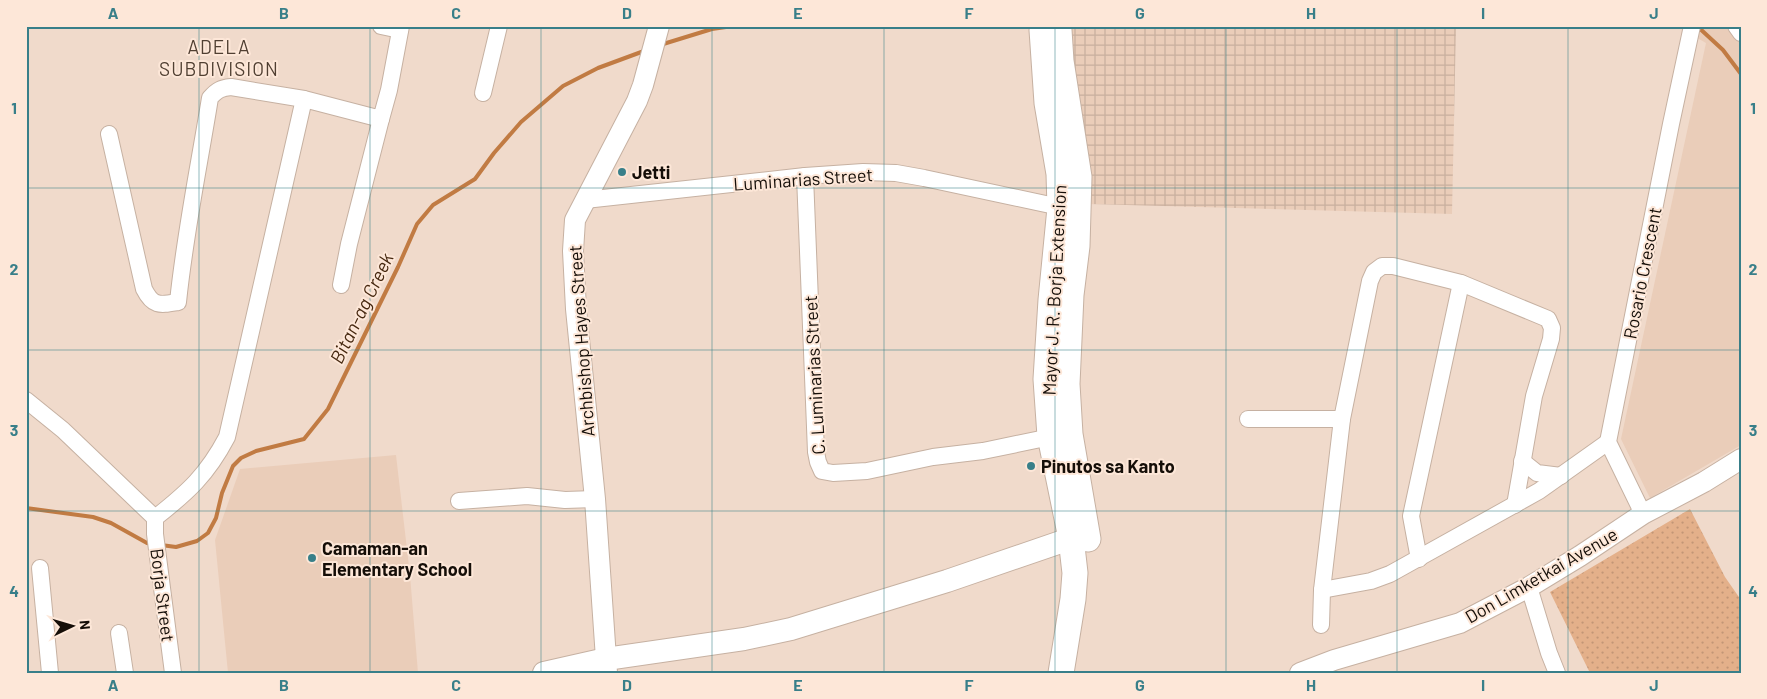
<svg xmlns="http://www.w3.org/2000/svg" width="1767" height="699" viewBox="0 0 1767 699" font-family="Barlow,sans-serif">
<defs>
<pattern id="industrial-grid" width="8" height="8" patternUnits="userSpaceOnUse" patternTransform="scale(1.25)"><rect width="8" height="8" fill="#eacdb9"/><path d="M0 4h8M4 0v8" fill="none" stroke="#c8af9e"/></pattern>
<pattern id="grass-dots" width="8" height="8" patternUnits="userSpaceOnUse" patternTransform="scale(1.25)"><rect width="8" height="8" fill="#e4b08a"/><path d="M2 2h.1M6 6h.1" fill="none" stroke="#c39676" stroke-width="1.8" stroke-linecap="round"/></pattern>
</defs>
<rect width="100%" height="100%" fill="#f0dacb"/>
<!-- built -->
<g fill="#eacdb9">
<polygon points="1676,26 1741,26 1741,445 1650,498 1621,439 1706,43"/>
<polygon points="396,455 410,575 418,673 228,673 215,540 240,469"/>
</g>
<!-- industrial -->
<polygon fill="url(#industrial-grid)" points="1066,26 1456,26 1452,214 1090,204"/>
<!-- grass -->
<polygon fill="url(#grass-dots)" points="1690,509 1725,577 1741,600 1741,673 1590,673 1550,592"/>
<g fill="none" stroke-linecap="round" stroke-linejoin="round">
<!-- stream -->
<g stroke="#c17b43" stroke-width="4">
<polyline points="1697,26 1723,50 1741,74"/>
<polyline points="660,45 712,29 733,26"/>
<polyline points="26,508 93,517 111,523 147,543 152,544"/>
<polyline points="161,545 176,547 197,541 208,533 216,518 222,493 233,466 241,458 256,451 304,439 328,409 398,267 417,224 433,205 475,179 494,153 521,122 563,86 598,68 644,51"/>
</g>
<defs>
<g id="minor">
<polyline points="381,26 400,30"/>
<polyline points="1736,26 1741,33"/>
<polyline points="483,93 499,26"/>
<path d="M109,134L144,289C153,307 160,305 178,302C185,233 199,166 210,98C217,90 221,88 231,87L304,99L381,119L389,90L401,26"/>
<polyline points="805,176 816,452 818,462 822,471 833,473 867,471 933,457 983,451 1060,435"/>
<polyline points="585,200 805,176 863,172 896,173 924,178 1069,209"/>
<polyline points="341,285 349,244 381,119"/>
<polyline points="26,400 63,430 155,518"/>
<polyline points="1248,419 1342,419"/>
<polyline points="1522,461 1537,473 1561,476"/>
<polyline points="459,501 527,496 565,500 595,499"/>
<polyline points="1643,514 1608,442 1671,124 1692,26"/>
<path d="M155,518C188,492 207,475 227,437L304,99"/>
<polyline points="155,518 155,534 173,673"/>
<polyline points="1419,559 1411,516 1461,283"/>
<polyline points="40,568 50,673"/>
<polyline points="1529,587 1549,653 1557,673"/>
<polyline points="1322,590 1371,581 1390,574 1539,491 1608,442"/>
<polyline points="1321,625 1322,590 1342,419 1370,281 1374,272 1382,266 1393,266 1461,283 1548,319 1552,328 1551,339 1534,396 1515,505"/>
<polyline points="119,633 125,673"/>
</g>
<g id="tertiary">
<polyline points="607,673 595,499 576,309 573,251 575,220 637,101 643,85 659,26"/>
<polyline points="1300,673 1334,660 1460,623 1529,587 1580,556 1643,514 1704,482 1741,459"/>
</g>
<polyline id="secondary" points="544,673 606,659 744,639 791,629 947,581 1087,533"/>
<g id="primary">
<polyline points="1045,26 1042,30 1047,103 1059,174 1060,208 1051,300 1046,379 1050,436 1071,538 1075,573 1073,599 1061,673"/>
<polyline points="1057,26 1059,30 1061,61 1079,177 1077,246 1071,295 1067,384 1070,434 1088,539"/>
</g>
</defs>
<!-- minor casing -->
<use href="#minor" stroke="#c6b1a2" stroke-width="18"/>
<!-- tertiary casing -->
<use href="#tertiary" stroke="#c6b1a2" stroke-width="22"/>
<!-- secondary casing -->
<use href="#secondary" stroke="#c6b1a2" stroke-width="24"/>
<!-- primary casing -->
<use href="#primary" stroke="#c6b1a2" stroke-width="27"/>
<!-- minor -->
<use href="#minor" stroke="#fff" stroke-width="16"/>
<!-- tertiary -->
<use href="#tertiary" stroke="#fff" stroke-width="20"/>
<!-- secondary -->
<use href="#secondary" stroke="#fff" stroke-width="22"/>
<!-- primary -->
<use href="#primary" stroke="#fff" stroke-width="25"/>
</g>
<!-- grid -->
<path fill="none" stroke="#387f89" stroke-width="1" stroke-opacity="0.55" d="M199,26V673M370,26V673M541,26V673M712,26V673M884,26V673M1055,26V673M1226,26V673M1397,26V673M1568,26V673M26,188H1741M26,350H1741M26,511H1741"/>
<!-- markers -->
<g fill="#387f89" stroke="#fde7d8" stroke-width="2">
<circle cx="622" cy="172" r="5"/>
<circle cx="1031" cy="466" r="5"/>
<circle cx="312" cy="558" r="5"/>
</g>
<g text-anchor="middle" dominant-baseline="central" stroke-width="4" stroke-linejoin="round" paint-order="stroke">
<!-- poi labels -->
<g font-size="18" font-weight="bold" fill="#150e08" stroke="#fde7d8" text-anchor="start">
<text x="632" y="172">Jetti</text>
<text x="1041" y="466">Pinutos sa Kanto</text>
<text x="322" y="548">Camaman-an<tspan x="322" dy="21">Elementary School</tspan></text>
</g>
<!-- street labels -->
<g font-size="18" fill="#150e08" stroke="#fde7d8">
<text transform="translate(803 179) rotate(-4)">Luminarias Street</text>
<text transform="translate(1642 273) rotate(-79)">Rosario Crescent</text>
<text transform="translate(1054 290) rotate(-87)">Mayor J. R. Borja Extension</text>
<text transform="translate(581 341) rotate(-94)">Archbishop Hayes Street</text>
<text transform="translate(814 375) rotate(-93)">C. Luminarias Street</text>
<text transform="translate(1541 575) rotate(-30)">Don Limketkai Avenue</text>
<text transform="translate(163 595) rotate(83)">Borja Street</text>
</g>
<!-- neighbourhood labels -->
<g font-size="19" letter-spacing="1" fill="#503f32" stroke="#fde7d8">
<text x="219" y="46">ADELA<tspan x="219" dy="22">SUBDIVISION</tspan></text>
</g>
<!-- water labels -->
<g font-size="19" font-style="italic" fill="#462810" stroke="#fde7d8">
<text transform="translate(361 308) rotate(-64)">Bitan-ag Creek</text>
</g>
</g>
<!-- border -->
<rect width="1767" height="699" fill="none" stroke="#fde7d8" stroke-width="55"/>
<!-- north arrow -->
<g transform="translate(72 626) rotate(85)" stroke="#fde7d8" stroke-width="4" paint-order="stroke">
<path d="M0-4L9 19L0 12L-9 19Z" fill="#150e08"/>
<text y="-8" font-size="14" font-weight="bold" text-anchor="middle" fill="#150e08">N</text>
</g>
<rect x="28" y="28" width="1712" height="644" fill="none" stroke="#387f89" stroke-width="2"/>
<g font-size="16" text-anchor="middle" font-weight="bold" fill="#387f89">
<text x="113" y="19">A</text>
<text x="284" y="19">B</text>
<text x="456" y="19">C</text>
<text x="627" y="19">D</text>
<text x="798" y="19">E</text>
<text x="969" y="19">F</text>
<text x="1140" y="19">G</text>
<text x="1311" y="19">H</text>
<text x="1483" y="19">I</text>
<text x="1654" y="19">J</text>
<text x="14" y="114">1</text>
<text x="1753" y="114">1</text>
<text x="14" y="275">2</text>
<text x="1753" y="275">2</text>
<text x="14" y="436">3</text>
<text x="1753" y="436">3</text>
<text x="14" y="597">4</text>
<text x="1753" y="597">4</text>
<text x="113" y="691">A</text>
<text x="284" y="691">B</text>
<text x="456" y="691">C</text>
<text x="627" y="691">D</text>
<text x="798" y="691">E</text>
<text x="969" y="691">F</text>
<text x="1140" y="691">G</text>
<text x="1311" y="691">H</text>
<text x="1483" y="691">I</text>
<text x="1654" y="691">J</text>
</g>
</svg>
